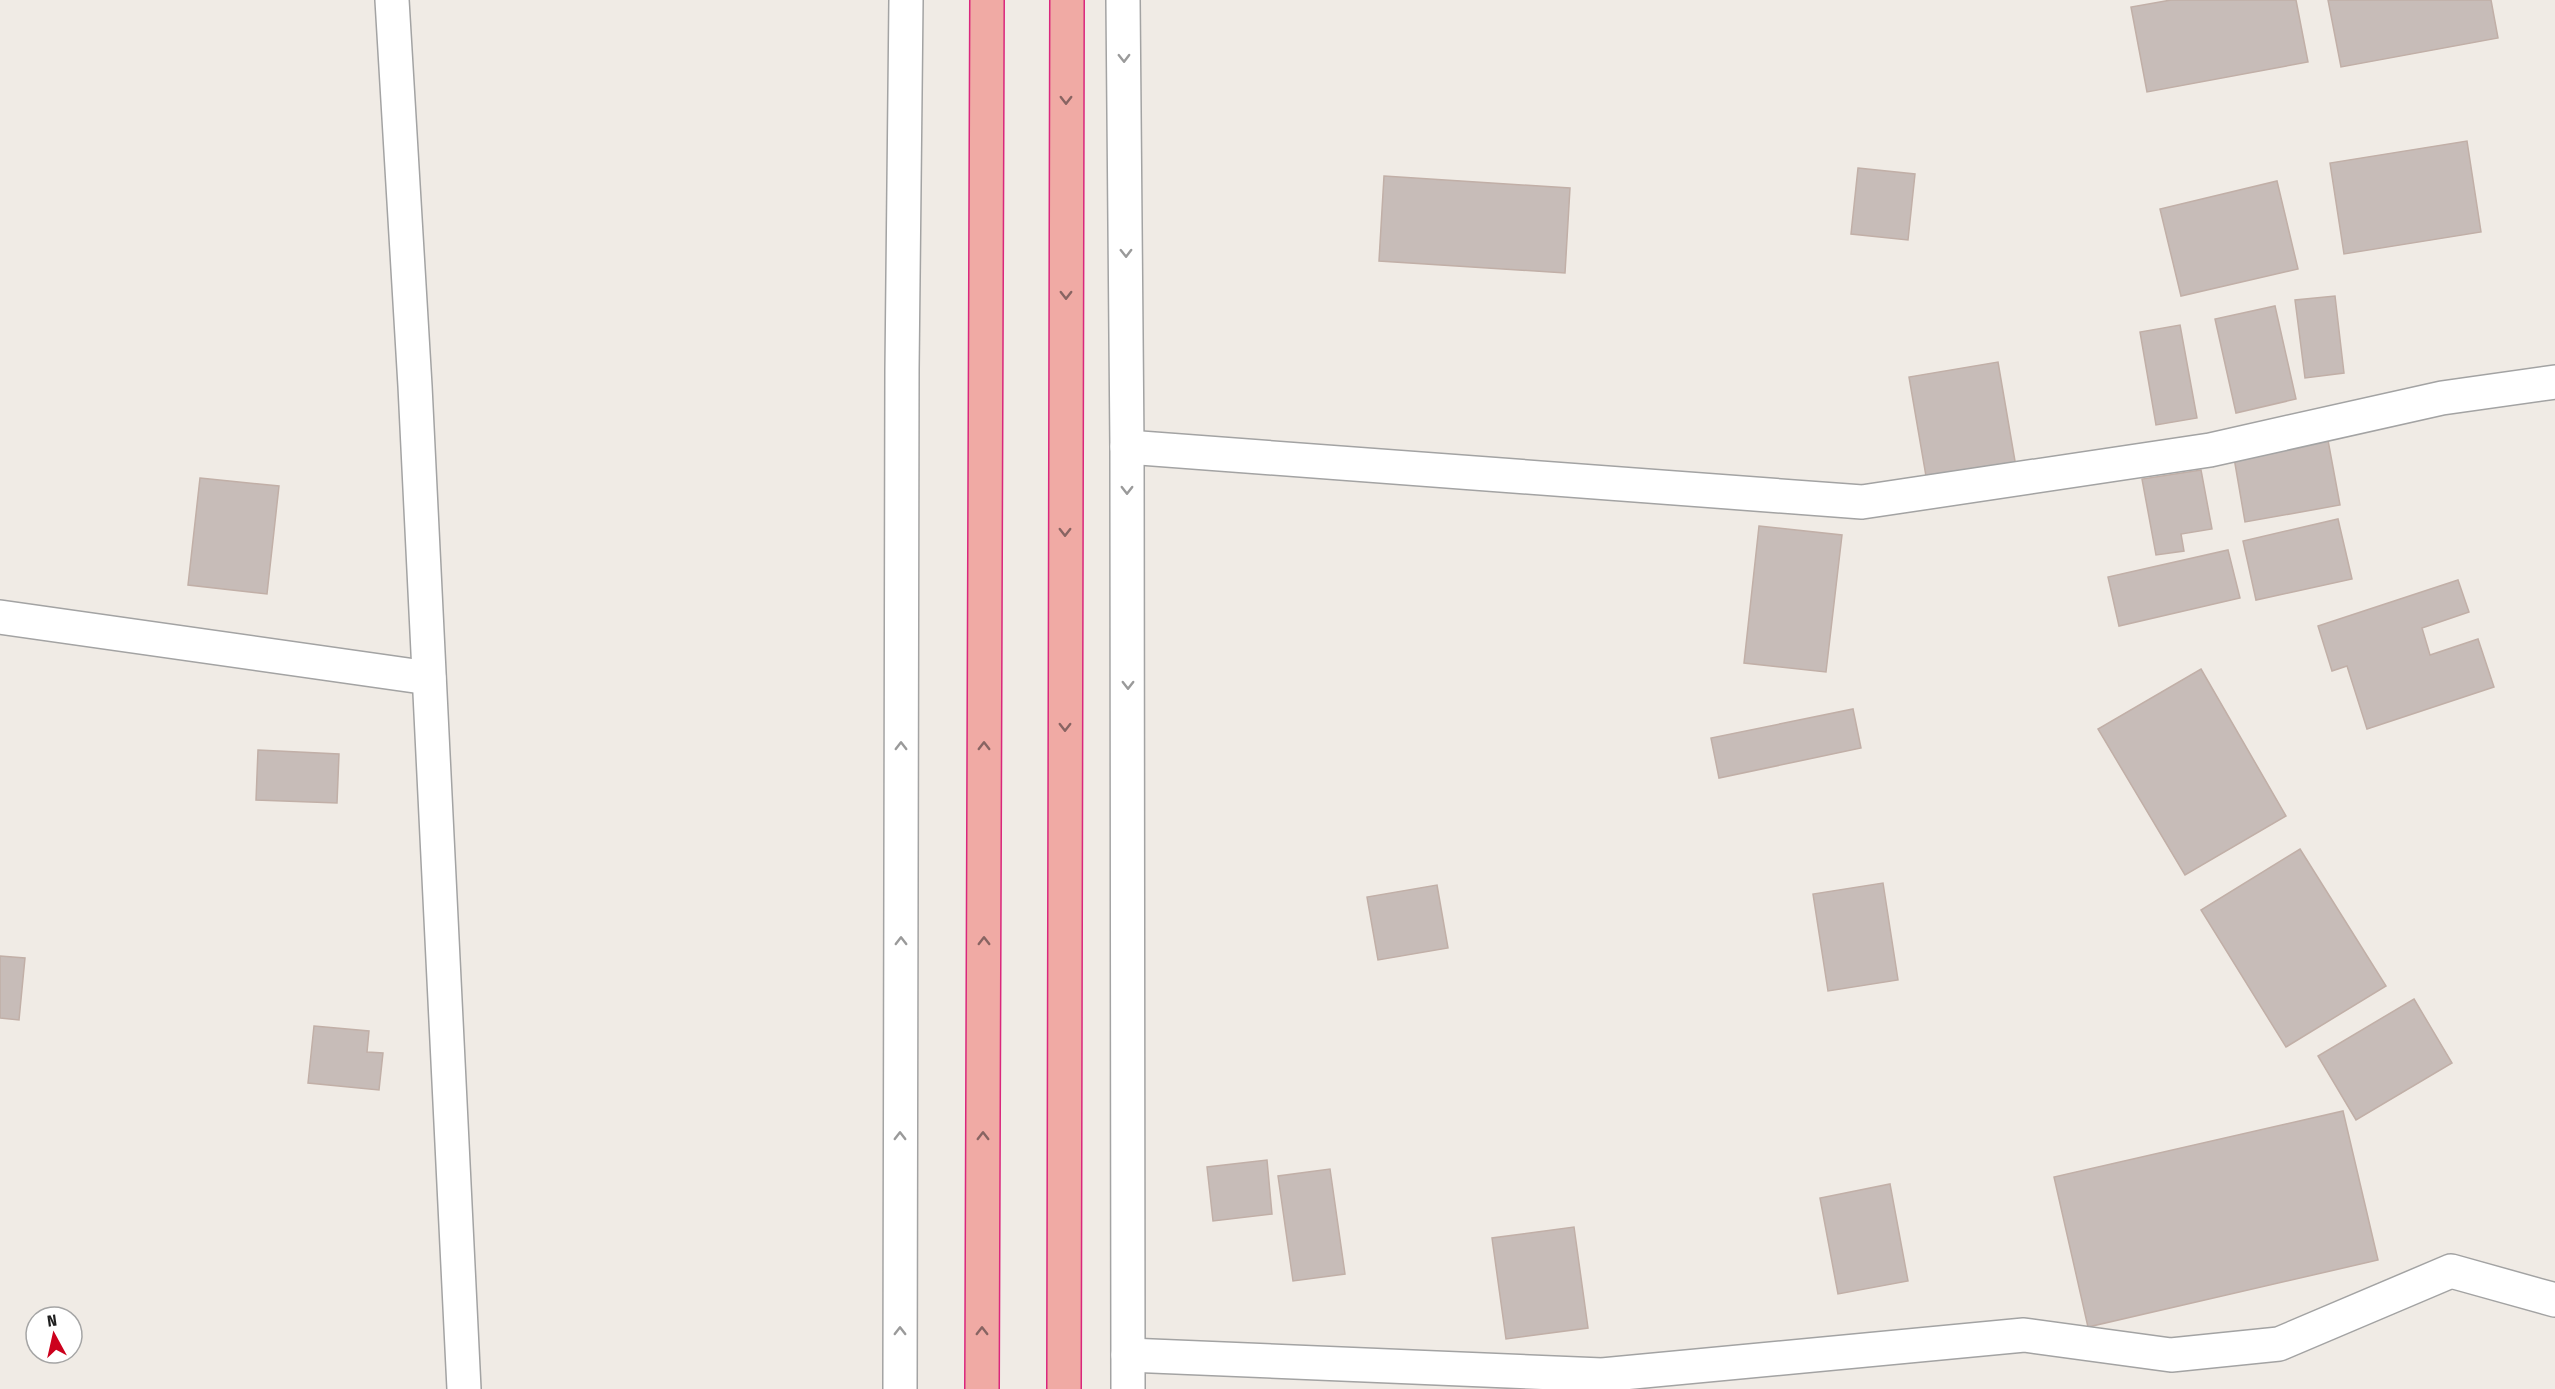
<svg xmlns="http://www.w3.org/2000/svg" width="2555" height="1389" viewBox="0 0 2555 1389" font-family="'Fira Sans Condensed',sans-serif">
<rect width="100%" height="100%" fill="#f0ebe5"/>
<!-- building -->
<g fill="#c7bcb8" stroke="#c1afa7" stroke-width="1.5">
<polygon points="2171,0 2296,0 2308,62 2147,92 2131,7"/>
<polygon points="2328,0 2491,0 2498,38 2341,67"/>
<polygon points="2467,141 2481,232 2344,254 2330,163"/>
<polygon points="1858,168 1915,174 1908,240 1851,234"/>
<polygon points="1384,176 1570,188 1565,273 1379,261"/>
<polygon points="2277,181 2298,269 2181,296 2160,209"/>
<polygon points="2335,296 2344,373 2305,378 2295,300"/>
<polygon points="2275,306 2296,399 2236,413 2215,319"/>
<polygon points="2180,325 2197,418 2156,425 2140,332"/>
<polygon points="1998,362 2016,467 1927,482 1909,377"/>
<polygon points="2327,435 2340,505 2245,522 2233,452"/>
<polygon points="2201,470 2212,529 2181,534 2184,551 2156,555 2142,479"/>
<polygon points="200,478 279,486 267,594 188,585"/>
<polygon points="2338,519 2352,579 2256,600 2243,541"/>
<polygon points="1759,526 1842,535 1826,672 1744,663"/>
<polygon points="2228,550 2240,598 2119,626 2108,577"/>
<polygon points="2458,580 2469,612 2422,628 2430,655 2478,639 2494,687 2367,729 2347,666 2332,671 2318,626"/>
<polygon points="2201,669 2286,816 2185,875 2098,729"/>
<polygon points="1853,709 1861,748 1719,778 1711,738"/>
<polygon points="258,750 339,754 337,803 256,800"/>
<polygon points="2300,849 2386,986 2286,1047 2201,910"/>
<polygon points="1883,883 1898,980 1828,991 1813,894"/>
<polygon points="1437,885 1448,948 1378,960 1367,897"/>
<polygon points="0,956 25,958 19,1020 0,1018"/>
<polygon points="2414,999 2452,1063 2356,1120 2318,1056"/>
<polygon points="314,1026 369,1031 367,1052 383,1053 379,1090 308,1083"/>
<polygon points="2343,1111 2378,1260 2088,1327 2054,1177"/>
<polygon points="1267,1160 1272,1214 1213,1221 1207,1167"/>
<polygon points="1330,1169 1345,1274 1293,1281 1278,1176"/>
<polygon points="1890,1184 1908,1281 1838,1294 1820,1198"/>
<polygon points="1574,1227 1588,1328 1506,1339 1492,1238"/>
</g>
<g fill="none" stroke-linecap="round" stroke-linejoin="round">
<defs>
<g id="minor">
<polyline points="392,0 415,386 464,1389"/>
<polyline points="1127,447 1862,502 2210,450 2442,398 2555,382"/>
<polyline points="0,617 429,678"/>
<polyline points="1128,1355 1602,1375 2024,1335 2171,1355 2279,1344 2451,1271 2555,1300"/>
</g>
<g id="tertiary">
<polyline points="1123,0 1127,447 1128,1389"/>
<polyline points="900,1389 902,370 906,0"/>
</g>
<g id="trunk">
<polyline points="982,1389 987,0"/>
<polyline points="1064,1389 1067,0"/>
</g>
</defs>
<!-- minor casing -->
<use href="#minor" stroke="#a3a3a3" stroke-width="36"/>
<!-- tertiary casing -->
<use href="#tertiary" stroke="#a3a3a3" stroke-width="36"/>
<!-- trunk casing -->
<use href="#trunk" stroke="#da267c" stroke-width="36"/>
<!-- minor -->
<use href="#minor" stroke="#fff" stroke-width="33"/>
<!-- tertiary -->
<use href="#tertiary" stroke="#fff" stroke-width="33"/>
<!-- trunk -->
<use href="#trunk" stroke="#f0aaa4" stroke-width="33"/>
</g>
<!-- one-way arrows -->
<defs><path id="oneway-chevron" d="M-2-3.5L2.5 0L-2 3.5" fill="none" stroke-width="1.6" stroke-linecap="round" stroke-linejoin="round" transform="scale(1.5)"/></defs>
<g stroke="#9a9a9a">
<use href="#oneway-chevron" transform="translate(1124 58) rotate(89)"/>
<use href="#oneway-chevron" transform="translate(1126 253) rotate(89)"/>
<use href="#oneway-chevron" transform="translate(1127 490) rotate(90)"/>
<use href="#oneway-chevron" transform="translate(1128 685) rotate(90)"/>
<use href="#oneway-chevron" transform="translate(901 746) rotate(-90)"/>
<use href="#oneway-chevron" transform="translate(901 941) rotate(-90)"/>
<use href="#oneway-chevron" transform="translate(900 1136) rotate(-90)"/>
<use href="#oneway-chevron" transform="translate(900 1331) rotate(-90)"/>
</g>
<g stroke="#886462">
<use href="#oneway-chevron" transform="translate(1066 100) rotate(90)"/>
<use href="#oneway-chevron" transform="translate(1066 295) rotate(90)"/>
<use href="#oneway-chevron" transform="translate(1065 532) rotate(90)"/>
<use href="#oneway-chevron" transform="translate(1065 727) rotate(90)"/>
<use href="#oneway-chevron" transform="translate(984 746) rotate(-90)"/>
<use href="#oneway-chevron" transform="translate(984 941) rotate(-90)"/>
<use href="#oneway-chevron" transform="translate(983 1136) rotate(-90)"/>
<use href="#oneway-chevron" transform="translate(982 1331) rotate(-90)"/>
</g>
<!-- north arrow -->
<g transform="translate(54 1335) rotate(352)"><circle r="28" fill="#ffffff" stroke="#a5a5a5" stroke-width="1.5"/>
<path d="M0-4.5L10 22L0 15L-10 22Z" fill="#cc011d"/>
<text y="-9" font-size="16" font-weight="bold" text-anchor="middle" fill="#1f1f1f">N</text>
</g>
</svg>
